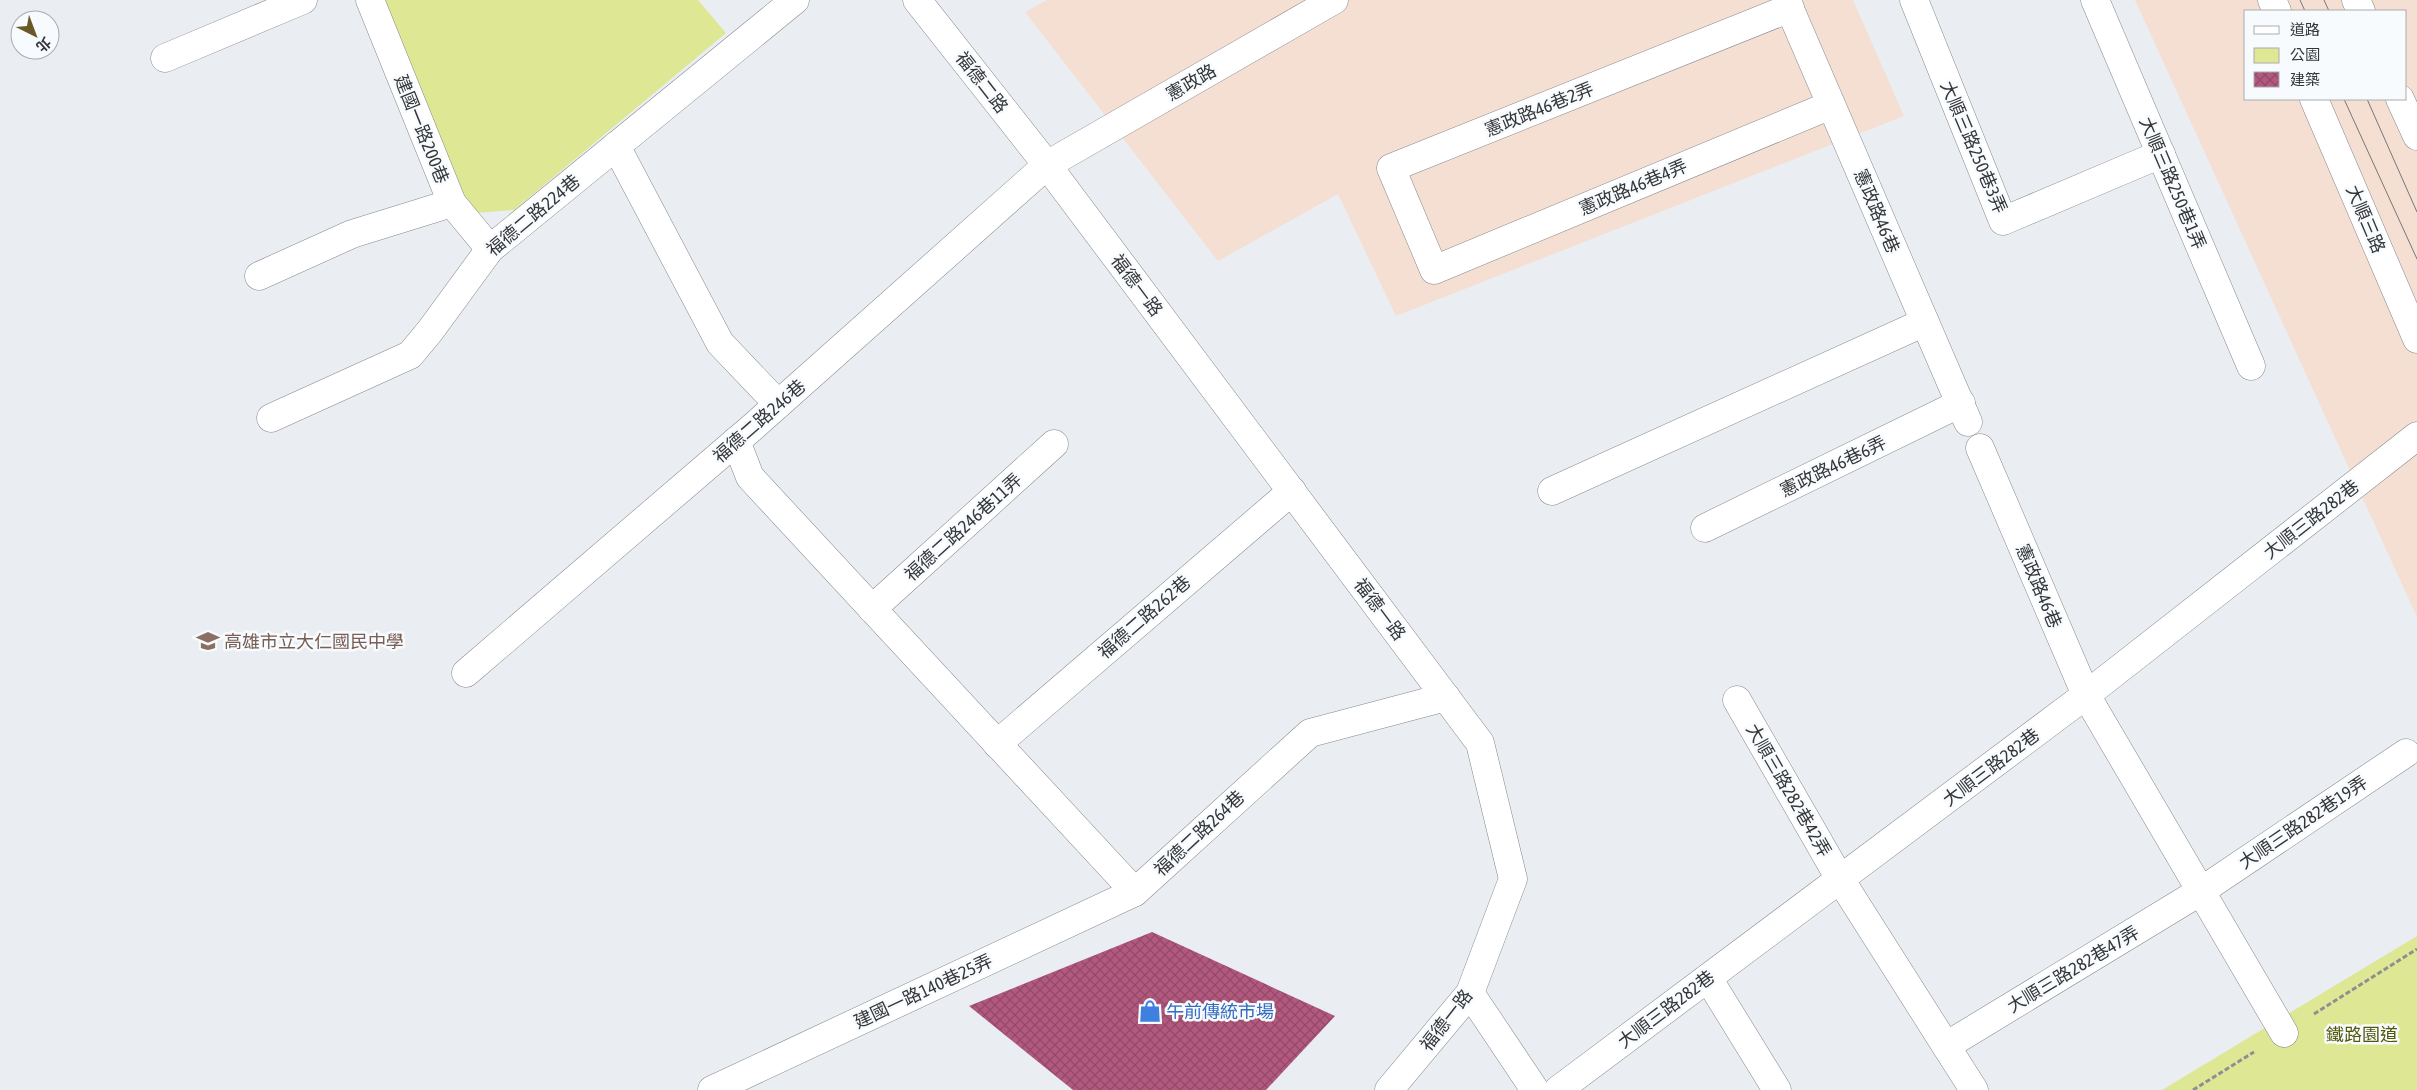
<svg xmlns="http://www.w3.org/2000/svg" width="2417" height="1090" viewBox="0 0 2417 1090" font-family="'Asap Condensed','Noto Sans TC',sans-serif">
<defs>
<pattern id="building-cross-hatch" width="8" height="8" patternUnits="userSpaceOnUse" patternTransform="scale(1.25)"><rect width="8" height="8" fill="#b3587e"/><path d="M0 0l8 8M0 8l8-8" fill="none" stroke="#924a68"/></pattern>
</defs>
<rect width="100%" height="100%" fill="#eaeef2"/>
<!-- commercial -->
<g fill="#f5ded2" fill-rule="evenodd">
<polygon points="1047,0 1853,0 1904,116 1396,316 1338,194 1218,261 1025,12"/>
<path d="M2135,0H2417V617ZM2246,11H2406V99H2246Z"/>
</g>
<!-- green -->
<g fill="#dee794">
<polygon points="382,0 698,0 726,33 514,210 476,213 463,200"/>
<polygon points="2417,936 2417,1090 2162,1090"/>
</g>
<!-- building -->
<polygon fill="url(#building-cross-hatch)" points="1152,932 1335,1016 1266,1090 1073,1090 969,1006"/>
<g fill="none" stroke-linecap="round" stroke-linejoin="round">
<defs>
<g id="minor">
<polyline points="370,0 452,203 490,249"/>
<polyline points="917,0 1047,165 1480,743 1513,879 1470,993 1389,1090"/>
<polyline points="1786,0 1968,422"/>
<polyline points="1914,0 2003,221 2161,154"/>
<polyline points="2095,0 2251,366"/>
<polyline points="2272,0 2277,11"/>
<polyline points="2356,0 2361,11"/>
<polyline points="1790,8 1391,168 1434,270 1831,105"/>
<polyline points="165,58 303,0"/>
<polyline points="2314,99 2417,339"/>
<polyline points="2400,99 2417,136"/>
<polyline points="616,146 720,343 778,404"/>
<polyline points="259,276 352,234 452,203"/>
<polyline points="271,418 410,355 430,331 490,249 795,0"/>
<polyline points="736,441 750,477 1135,892 1310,733 1446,697"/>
<polyline points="1980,448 2086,695 2284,1033"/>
<polyline points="1552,491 1925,322"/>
<polyline points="1705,528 1961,403"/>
<polyline points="872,609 1054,444"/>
<polyline points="466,673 755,425 1047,165 1334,0"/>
<polyline points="1737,700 1840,879 1946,1046 2201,891 2406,753"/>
<polyline points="997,744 1292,491"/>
<polyline points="1708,978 1777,1090"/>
<polyline points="1470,993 1535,1090"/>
<polyline points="1946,1046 1974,1090"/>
<polyline points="712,1090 1135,892"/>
<polyline points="1558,1090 2086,695 2417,436"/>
</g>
</defs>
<!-- minor casing -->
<use href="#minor" stroke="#85898d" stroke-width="29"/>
<!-- path -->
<g stroke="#8d8f92" stroke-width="3" stroke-dasharray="5 2.5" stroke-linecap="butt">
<polyline points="2314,1014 2417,949"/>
<polyline points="2193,1090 2254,1052"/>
</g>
<!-- minor -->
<use href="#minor" stroke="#fff" stroke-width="28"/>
<!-- tram -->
<g stroke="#75777a" stroke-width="1">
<polyline points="2300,0 2305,11"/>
<polyline points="2324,0 2329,11"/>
<polyline points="2344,99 2417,259"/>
<polyline points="2367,99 2417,212"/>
</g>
</g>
<!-- icons -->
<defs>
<symbol id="school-bare" viewBox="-9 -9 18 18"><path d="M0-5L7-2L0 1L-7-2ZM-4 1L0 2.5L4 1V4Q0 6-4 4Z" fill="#8d6e63" stroke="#f8fbfe" stroke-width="2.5" paint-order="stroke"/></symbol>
<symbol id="shop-bare" viewBox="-9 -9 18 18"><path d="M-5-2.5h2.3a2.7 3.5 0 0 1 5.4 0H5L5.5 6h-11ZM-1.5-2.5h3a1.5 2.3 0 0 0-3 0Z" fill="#3f7fe0" stroke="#f8fbfe" stroke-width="2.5" paint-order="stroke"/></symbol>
</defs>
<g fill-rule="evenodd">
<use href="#school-bare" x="192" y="625" width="32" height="32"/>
<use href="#shop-bare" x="1134" y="995" width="32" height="32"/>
</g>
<g text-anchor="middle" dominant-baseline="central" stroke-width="5" stroke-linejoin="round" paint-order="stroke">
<!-- street labels -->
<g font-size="18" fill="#353638" stroke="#f8fbfe">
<text transform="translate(982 82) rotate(52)">福德二路</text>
<text transform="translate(1191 82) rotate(-30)">憲政路</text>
<text transform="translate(1539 109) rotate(-22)">憲政路46巷2弄</text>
<text transform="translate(422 129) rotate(68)">建國一路200巷</text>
<text transform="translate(1974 147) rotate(67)">大順三路250巷3弄</text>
<text transform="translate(2173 183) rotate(67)">大順三路250巷1弄</text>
<text transform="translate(1633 187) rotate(-23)">憲政路46巷4弄</text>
<text transform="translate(1877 211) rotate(67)">憲政路46巷</text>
<text transform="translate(533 215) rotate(-40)">福德二路224巷</text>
<text transform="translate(2366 219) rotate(67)">大順三路</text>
<text transform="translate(1137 285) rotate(53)">福德一路</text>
<text transform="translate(759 421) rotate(-41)">福德二路246巷</text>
<text transform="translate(1833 466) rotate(-26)">憲政路46巷6弄</text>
<text transform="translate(2311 519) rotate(-38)">大順三路282巷</text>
<text transform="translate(963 527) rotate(-42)">福德二路246巷11弄</text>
<text transform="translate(2039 586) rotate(67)">憲政路46巷</text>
<text transform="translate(1380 609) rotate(53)">福德一路</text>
<text transform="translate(1144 617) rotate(-41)">福德二路262巷</text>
<text transform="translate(1991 767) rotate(-37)">大順三路282巷</text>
<text transform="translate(1789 790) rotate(60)">大順三路282巷42弄</text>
<text transform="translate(2303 822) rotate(-34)">大順三路282巷19弄</text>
<text transform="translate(1199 833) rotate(-43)">福德二路264巷</text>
<text transform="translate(2073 969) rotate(-31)">大順三路282巷47弄</text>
<text transform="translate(923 991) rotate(-25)">建國一路140巷25弄</text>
<text transform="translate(1666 1009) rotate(-37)">大順三路282巷</text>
<text transform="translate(1446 1020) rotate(-52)">福德一路</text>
</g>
<!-- education labels -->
<g font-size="18" fill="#785e54" stroke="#f8fbfe" text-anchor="start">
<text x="224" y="641">高雄市立大仁國民中學</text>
</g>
<!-- shop labels -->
<g font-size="18" fill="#366cbe" stroke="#f8fbfe" text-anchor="start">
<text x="1166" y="1011">午前傳統市場</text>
</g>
<!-- park labels -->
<g font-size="18" fill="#52570a" stroke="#f8fbfe">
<text x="2362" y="1034">鐵路園道</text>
</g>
</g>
<!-- legend -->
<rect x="2244" y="10" width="162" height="90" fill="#f8fbfe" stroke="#aaacaf"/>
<rect x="2254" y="26" width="25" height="8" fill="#ffffff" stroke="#aaacaf"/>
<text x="2290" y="35" font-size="15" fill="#353638">道路</text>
<rect x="2254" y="48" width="25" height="15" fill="#dee794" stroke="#aaacaf"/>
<text x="2290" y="60" font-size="15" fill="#353638">公園</text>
<rect x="2254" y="72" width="25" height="15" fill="url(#building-cross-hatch)" stroke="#aaacaf"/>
<text x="2290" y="85" font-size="15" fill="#353638">建築</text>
<!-- north arrow -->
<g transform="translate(35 35) rotate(138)"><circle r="24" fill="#f8fbfe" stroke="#aaacaf"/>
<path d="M0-4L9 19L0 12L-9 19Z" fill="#6a5826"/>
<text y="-8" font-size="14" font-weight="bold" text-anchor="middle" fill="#353638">北</text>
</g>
</svg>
